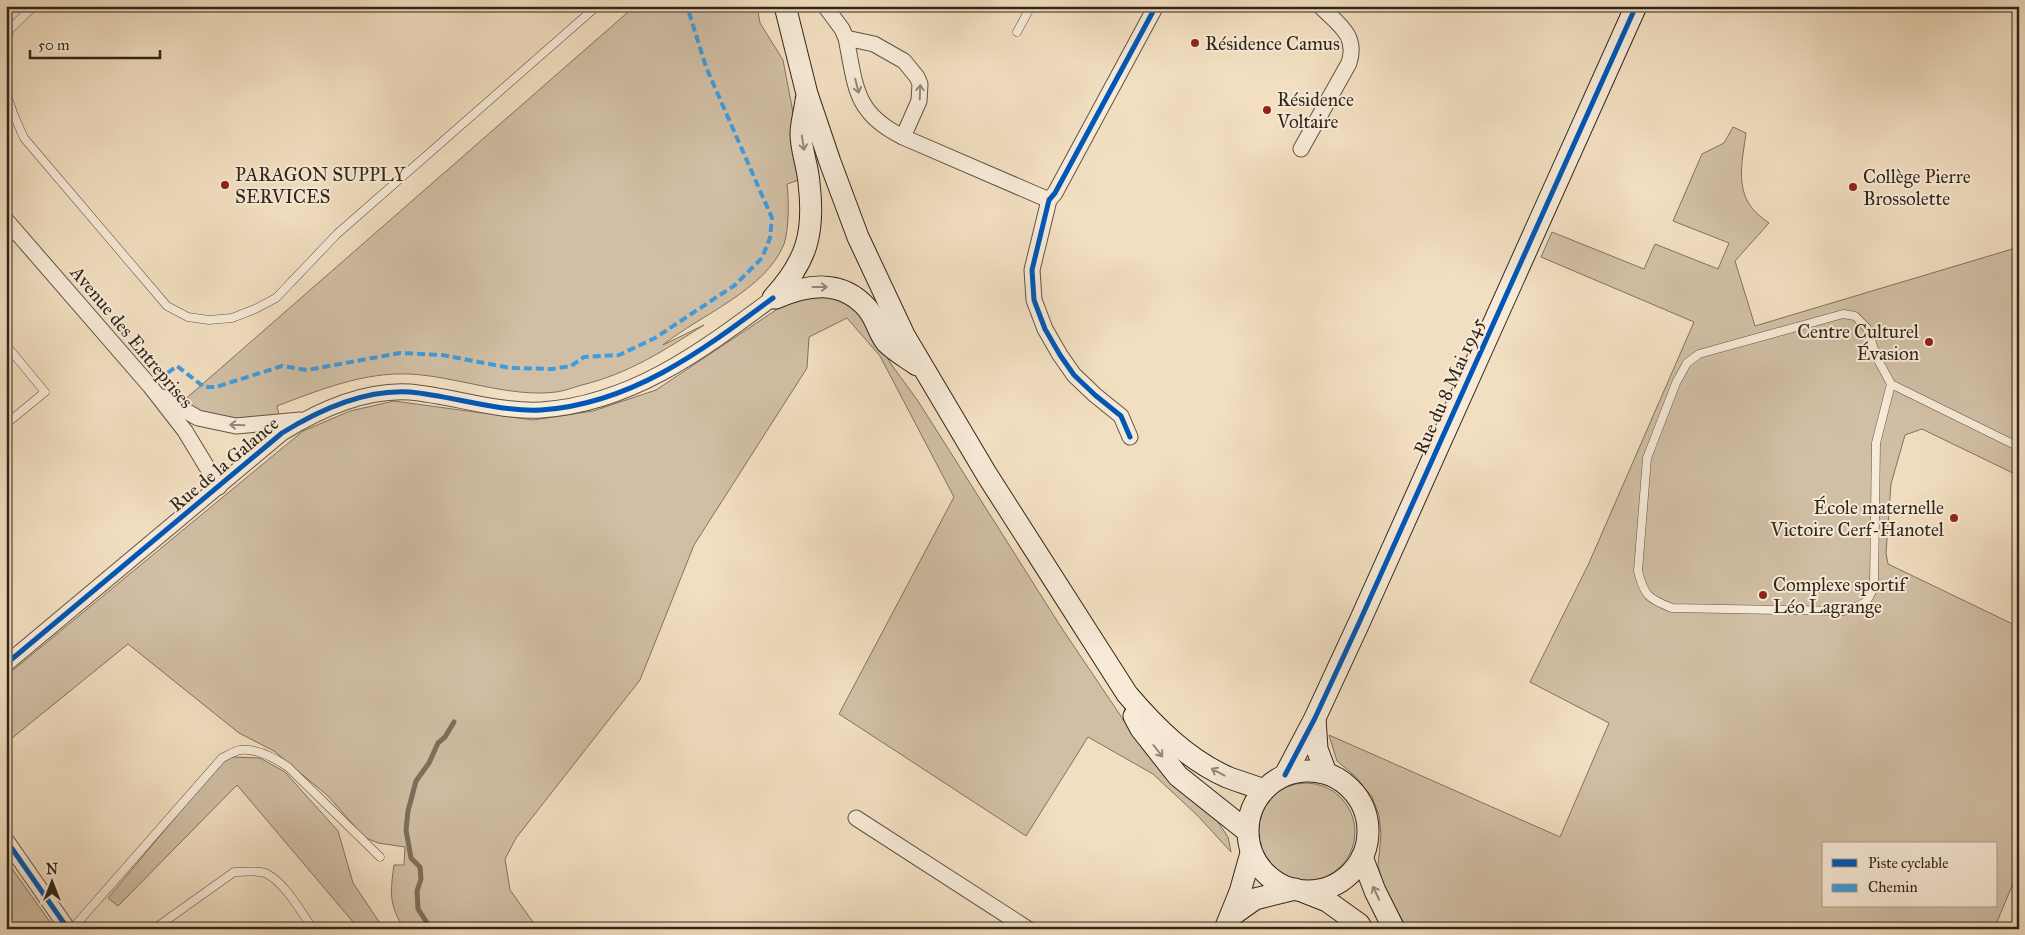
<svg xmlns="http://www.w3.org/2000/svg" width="2025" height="935" viewBox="0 0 2025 935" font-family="'IM FELL Great Primer',serif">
<rect width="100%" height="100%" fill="#f2dfc1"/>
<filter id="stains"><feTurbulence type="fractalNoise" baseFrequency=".004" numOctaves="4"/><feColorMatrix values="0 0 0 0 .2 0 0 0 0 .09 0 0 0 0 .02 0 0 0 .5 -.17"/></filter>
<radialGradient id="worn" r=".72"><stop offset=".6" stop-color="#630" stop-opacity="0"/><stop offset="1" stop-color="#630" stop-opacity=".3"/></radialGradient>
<!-- green -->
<g fill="#d1bfa5" stroke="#817260" fill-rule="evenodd">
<path d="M635,6H757L760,23L783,60L792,107L802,179L787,184C789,199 789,230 784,244C766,290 700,315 663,345L704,325C663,351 630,373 582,385C574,387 565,391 556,392C509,398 456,376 409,374C364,372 319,390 277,406L279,415L246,420L207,415L182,402Z"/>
<path d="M1733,127L1746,133C1743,157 1735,187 1752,208C1756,214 1764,219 1769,223L1735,261L1755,326L2019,247V476L1922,429L1905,435L1891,484L1886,553L1888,564L2019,627V869L1994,929H1407L1384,886L1378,866L1381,834L1379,815L1372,797L1355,776L1337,761L1329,735L1560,837L1609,723L1530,682L1589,563L1694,322L1541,257L1552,232L1644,269L1655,244L1718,269L1729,243L1673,221L1702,154L1724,143ZM1824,844H1996V906H1824Z"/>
<path d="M829,292L862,313L891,364L918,401L1061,627L1145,752L1170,780L1216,819L1228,837L1231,852L1198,816L1153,774L1088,737L1026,836L839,714L954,497L880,356L847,318L809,337L807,368L694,545L640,680L516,838L505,859L510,890L538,929H404C389,904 390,894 394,865H404L405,847L378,843L364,837L328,796L274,751L239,733L128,644L6,743V676L303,431L350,411L394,401L533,420L593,411L656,390L791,300Z"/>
<polygon points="232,757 260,758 285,772 338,831 353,883 384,929 359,929 237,785 118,906 108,898 220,764"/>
<circle cx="1306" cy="832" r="49"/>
<polygon points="6,860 55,929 6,929"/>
</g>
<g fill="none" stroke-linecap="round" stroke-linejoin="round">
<!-- stream -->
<polyline stroke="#7d6f5c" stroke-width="5" points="431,929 418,909 417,891 421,879 420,867 411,858 406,830 408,811 416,781 429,763 438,743 445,737 454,722"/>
<defs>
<g id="lane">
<polyline points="1017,32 1031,6"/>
<polyline points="6,41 10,29 34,6"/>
<polyline points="6,92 13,113 24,138 167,306 188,317 209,320 232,318 255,309 276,298 337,234 597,6"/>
<polyline points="6,345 45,392 6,424"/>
<path d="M1891,384L1876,443L1874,585C1869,604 1862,605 1844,611L1672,608C1649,599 1644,596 1638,571L1647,458L1676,383L1687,363L1699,354L1843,314L1855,316L1867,328L1877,358L1891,384L2019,447"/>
<path d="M72,929L222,758C227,756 234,751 240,750C257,748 275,758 288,767L380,857"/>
<path d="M154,929L234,872C243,872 256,870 265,873C284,881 301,912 313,929"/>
</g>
<g id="street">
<path d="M825,6L842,29L846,38C856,87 854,113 903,137L1049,200"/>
<polyline points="846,38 874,44 904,61 917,77 920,84 919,101 903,137"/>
<path d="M1301,149L1349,63C1358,35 1338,24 1320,6"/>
<polyline points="6,220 150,386 185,431 219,487"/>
<polyline points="162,397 198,418 236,426 300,420"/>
<polyline points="1130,437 1121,416 1095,395 1074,375 1060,355 1045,329 1034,300 1032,270 1049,200 1055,193 1156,6"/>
<path d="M6,664L282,433C319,410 365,389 410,392C453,396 497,412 541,410C632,404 703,350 773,298"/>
<polyline points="856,818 1028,929"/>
<polyline points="6,840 68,929"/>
</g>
<g id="secondary">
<path d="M785,6L807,94L830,162L858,237L904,335L987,475L1127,694C1155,727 1187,759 1227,777C1239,782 1252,785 1263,790"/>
<path d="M773,298C807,261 815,233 809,183C808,167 801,150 801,134C801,123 805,111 806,100"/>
<path d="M776,298C808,284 841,279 867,308C876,318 878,332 886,342C895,351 907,358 917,365"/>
<polyline points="1134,716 1141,729 1178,776 1247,831"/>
<polyline points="1315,718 1317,749 1326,773"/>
<circle cx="1308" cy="831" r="60"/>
<polyline points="1285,775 1315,718 1359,623 1636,6"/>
<polyline points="1362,857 1375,891 1394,929"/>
<polyline points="1304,892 1327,901 1359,924 1362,929"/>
<polyline points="1231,916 1255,899 1295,889"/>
<polyline points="1225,929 1240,892 1251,853"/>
</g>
</defs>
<!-- lane casing -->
<use href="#lane" stroke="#615444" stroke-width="9"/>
<!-- street casing -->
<use href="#street" stroke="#615444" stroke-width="17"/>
<!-- secondary casing -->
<use href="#secondary" stroke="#31251a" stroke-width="23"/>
<!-- lane -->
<use href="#lane" stroke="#f7ead7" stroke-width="8"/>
<!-- street -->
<use href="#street" stroke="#f7ead7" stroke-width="15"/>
<!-- secondary -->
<use href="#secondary" stroke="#f7ead7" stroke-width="21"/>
<!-- quiet -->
<polyline stroke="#3e9cdf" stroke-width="4" stroke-dasharray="8 4" stroke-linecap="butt" points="158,380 177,366 204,387 216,387 282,366 307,370 400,353 442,355 511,368 552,369 571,366 584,357 619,355 655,338 735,285 762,258 770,238 772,218 706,67 687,6"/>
<defs>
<g id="cycleway">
<polyline points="1130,437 1121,416 1095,395 1074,375 1060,355 1045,329 1034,300 1032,270 1049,200 1055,193 1156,6"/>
<path d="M6,664L282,433C319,410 365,389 410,392C453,396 497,412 541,410C632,404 703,350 773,298"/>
<polyline points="1285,775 1315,718 1359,623 1636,6"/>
<polyline points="6,840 68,929"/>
</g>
</defs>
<!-- cycleway casing -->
<use href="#cycleway" stroke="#f7ead7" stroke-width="8"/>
<!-- cycleway -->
<use href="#cycleway" stroke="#0057b8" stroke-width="5"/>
</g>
<!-- one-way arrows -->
<defs><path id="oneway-shaft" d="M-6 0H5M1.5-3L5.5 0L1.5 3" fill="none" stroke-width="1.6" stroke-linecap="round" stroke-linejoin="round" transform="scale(1.25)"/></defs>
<g stroke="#948878">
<use href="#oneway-shaft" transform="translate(857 86) rotate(76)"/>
<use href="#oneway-shaft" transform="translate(920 92) rotate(-88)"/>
<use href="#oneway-shaft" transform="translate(803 143) rotate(81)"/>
<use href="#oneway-shaft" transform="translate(820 287)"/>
<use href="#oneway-shaft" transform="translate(237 425) rotate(-178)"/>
<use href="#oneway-shaft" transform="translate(1158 751) rotate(52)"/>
<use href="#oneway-shaft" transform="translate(1218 772) rotate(-152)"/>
<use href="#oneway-shaft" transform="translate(1376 893) rotate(-115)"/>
</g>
<!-- markers -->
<g fill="#8f2418" stroke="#f7ead7" stroke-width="2">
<circle cx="1195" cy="43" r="5"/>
<circle cx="1267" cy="110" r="5"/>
<circle cx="225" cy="185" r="5"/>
<circle cx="1853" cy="187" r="5"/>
<circle cx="1929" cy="342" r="5"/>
<circle cx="1954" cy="518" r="5"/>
<circle cx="1763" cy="595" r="5"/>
</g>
<g text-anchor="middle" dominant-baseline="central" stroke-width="4" stroke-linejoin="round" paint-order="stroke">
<!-- poi labels -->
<g font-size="19" fill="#31251a" stroke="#f7ead7" text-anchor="start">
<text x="1205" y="43">Résidence Camus</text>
<text x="1277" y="99">Résidence<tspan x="1277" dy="22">Voltaire</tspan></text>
<text x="235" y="174">PARAGON SUPPLY<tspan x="235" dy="22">SERVICES</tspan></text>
<text x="1863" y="176">Collège Pierre<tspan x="1863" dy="22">Brossolette</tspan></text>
<text x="1919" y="331" text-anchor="end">Centre Culturel<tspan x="1919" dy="22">Évasion</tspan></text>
<text x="1944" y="507" text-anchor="end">École maternelle<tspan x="1944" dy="22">Victoire Cerf-Hanotel</tspan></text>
<text x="1773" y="584">Complexe sportif<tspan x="1773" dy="22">Léo Lagrange</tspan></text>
</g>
<!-- street labels -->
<g font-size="19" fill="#31251a" stroke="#f7ead7">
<text transform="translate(132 337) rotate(50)">Avenue des Entreprises</text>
<text transform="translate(1449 386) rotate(-66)">Rue du 8 Mai 1945</text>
<text transform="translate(224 464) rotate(-40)">Rue de la Galance</text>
</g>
</g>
<!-- margin -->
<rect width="2025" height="935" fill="none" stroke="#f2dfc1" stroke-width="25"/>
<rect x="8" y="8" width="2010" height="920" fill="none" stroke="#31251a" stroke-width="2.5"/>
<rect x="12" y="12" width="2000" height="910" fill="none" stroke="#31251a"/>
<!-- legend -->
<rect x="1822" y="842" width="175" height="65" fill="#f7ead7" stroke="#a89b8b"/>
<rect x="1832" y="859" width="25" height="8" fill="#0057b8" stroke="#a89b8b"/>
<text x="1868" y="868" font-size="15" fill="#31251a">Piste cyclable</text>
<rect x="1832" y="884" width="25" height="8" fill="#3e9cdf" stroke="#a89b8b"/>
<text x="1868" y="892" font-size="15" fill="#31251a">Chemin</text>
<!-- north arrow -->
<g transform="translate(52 882)" stroke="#f7ead7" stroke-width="4" paint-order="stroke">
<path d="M0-4L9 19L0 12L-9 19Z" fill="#31251a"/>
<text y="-8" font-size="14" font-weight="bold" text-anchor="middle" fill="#31251a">N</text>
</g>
<!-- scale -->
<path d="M30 50v8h130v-8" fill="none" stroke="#31251a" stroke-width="2.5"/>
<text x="38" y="50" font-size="15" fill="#31251a" stroke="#f7ead7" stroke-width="4" paint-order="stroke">50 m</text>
<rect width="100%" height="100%" filter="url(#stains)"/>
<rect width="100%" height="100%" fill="url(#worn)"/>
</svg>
